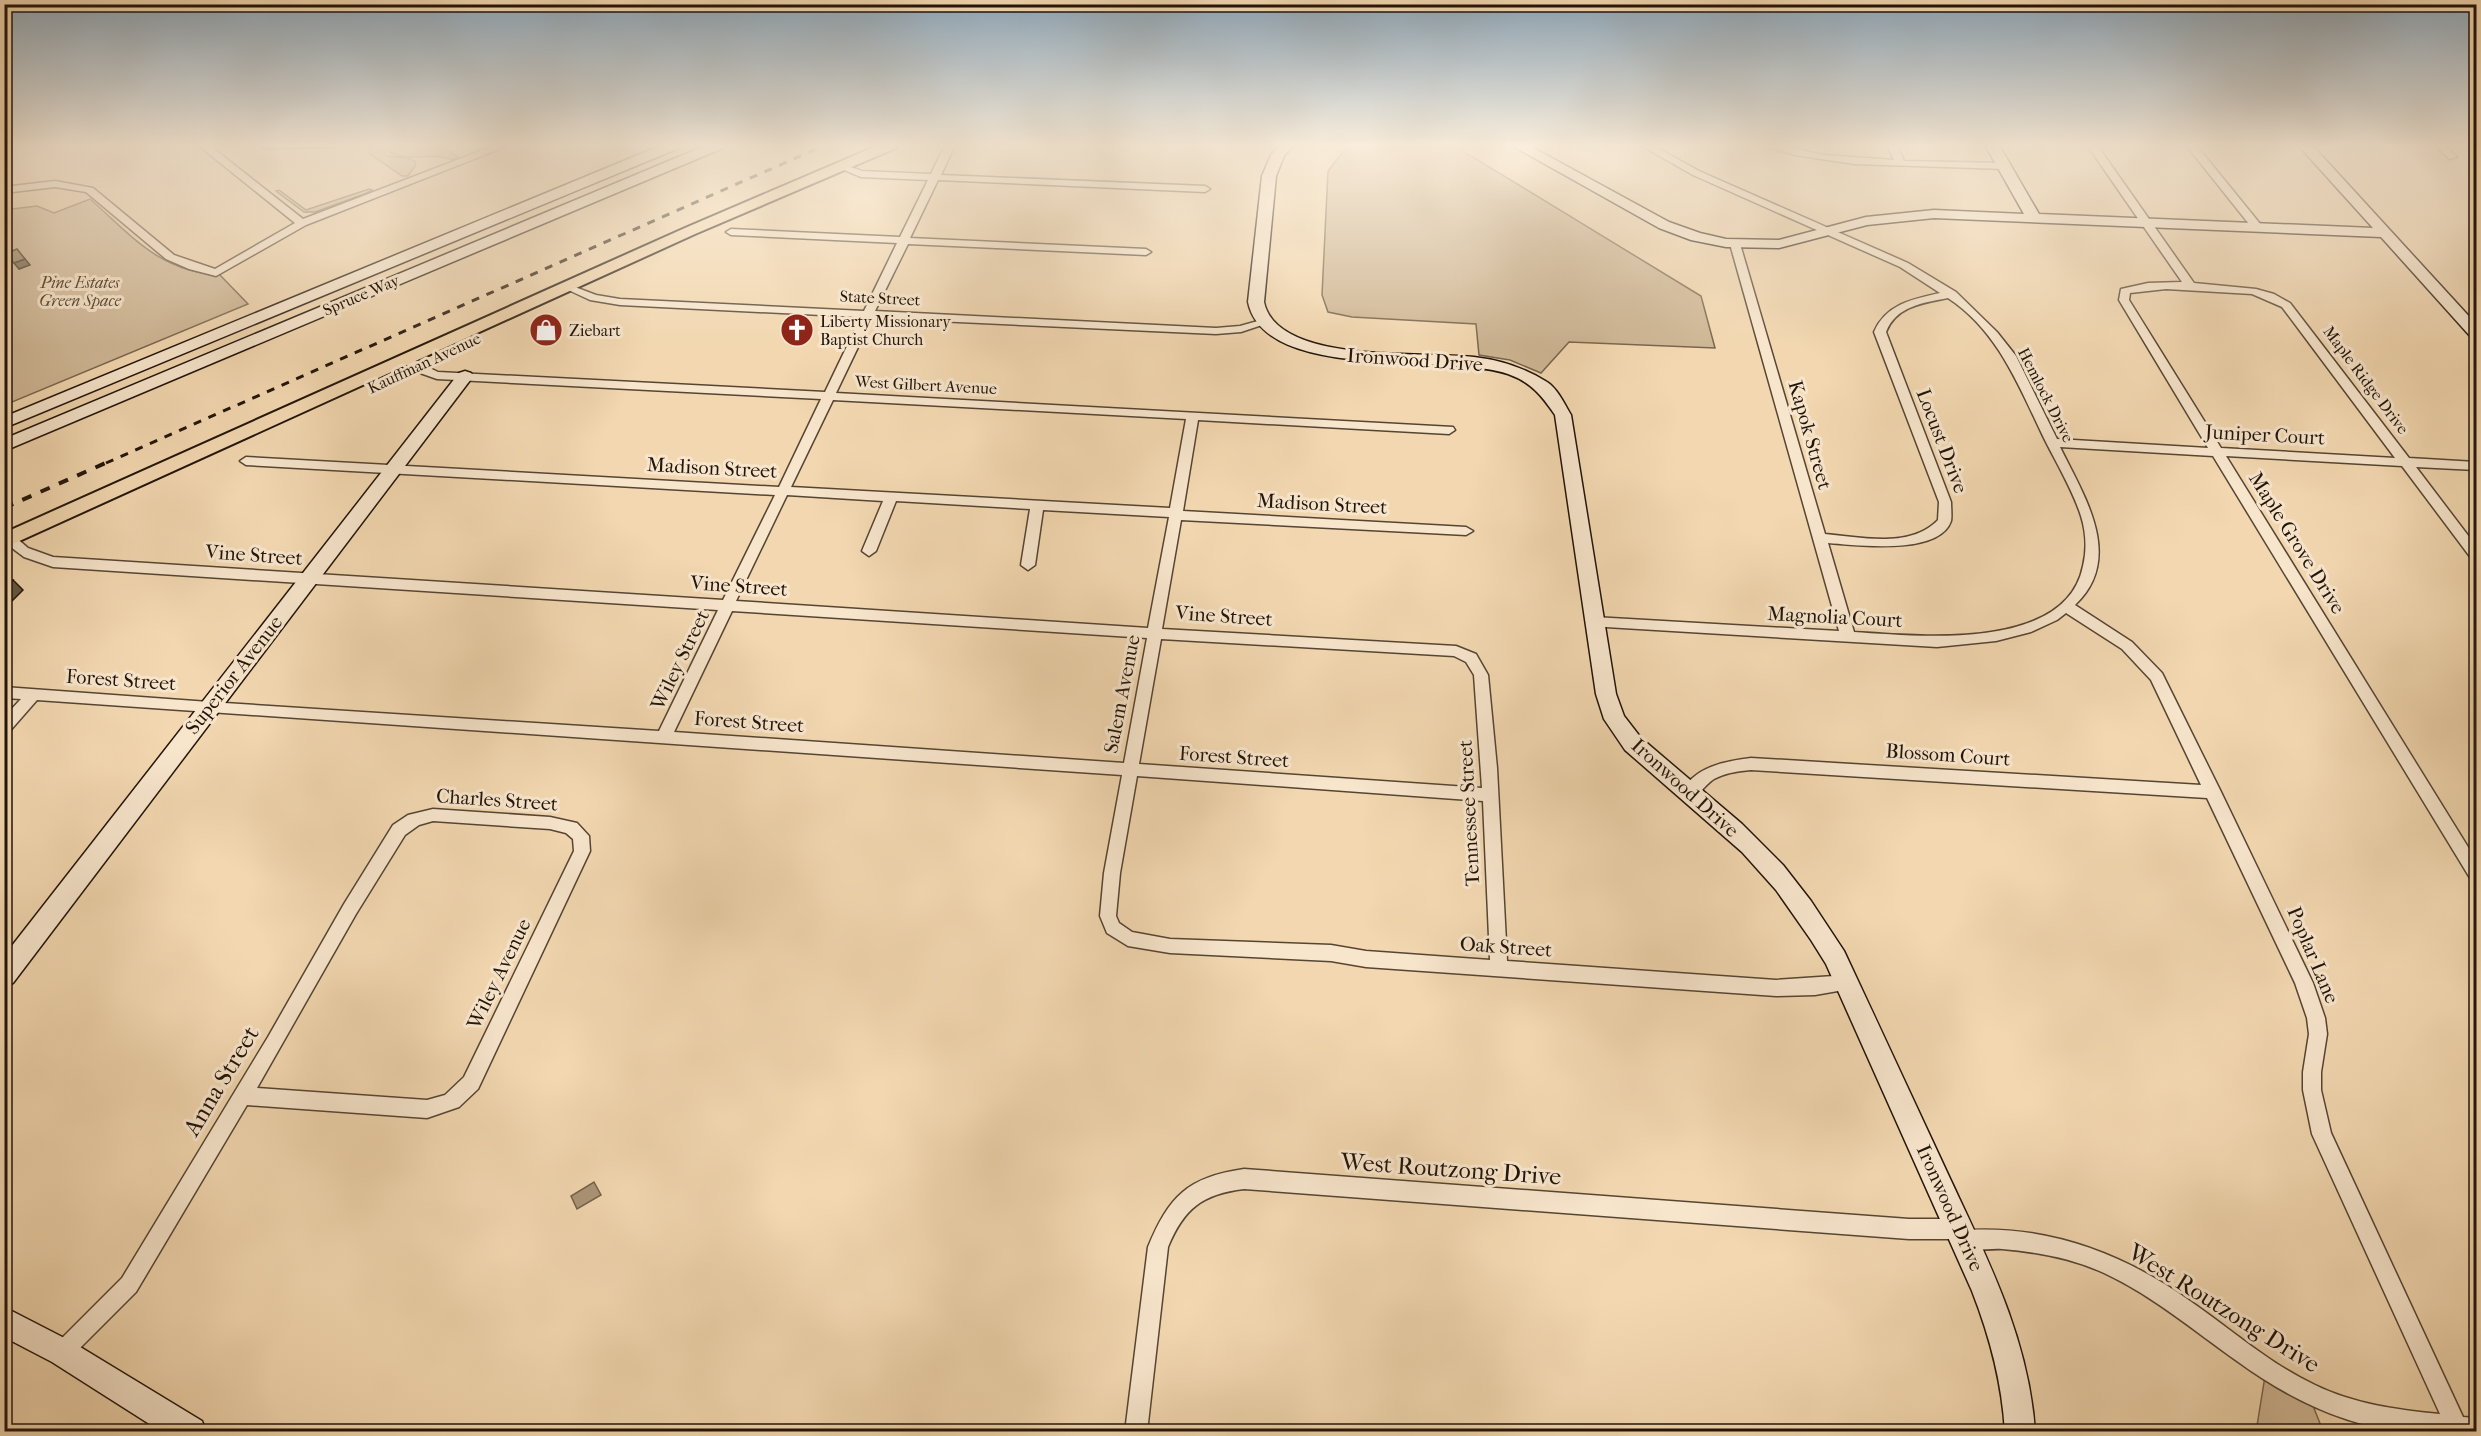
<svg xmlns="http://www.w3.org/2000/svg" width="2481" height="1436" viewBox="0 0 2481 1436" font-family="'IM FELL French Canon',serif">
<rect width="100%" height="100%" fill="#f2d7b0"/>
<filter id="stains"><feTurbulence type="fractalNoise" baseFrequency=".00333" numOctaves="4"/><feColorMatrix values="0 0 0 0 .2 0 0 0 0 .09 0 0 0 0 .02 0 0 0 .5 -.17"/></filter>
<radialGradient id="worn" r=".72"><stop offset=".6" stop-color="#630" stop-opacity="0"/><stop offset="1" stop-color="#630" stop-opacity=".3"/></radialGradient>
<!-- green -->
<g fill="#ceb694" stroke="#78654e" stroke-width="1.5">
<polygon points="374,145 380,145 387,156 407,158 415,161 415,166 408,176 402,176 369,153 369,148"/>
<path d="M383,145H438L458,157L452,160C433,150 396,167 383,145Z"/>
<polygon points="1353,145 1453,145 1701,296 1715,348 1569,342 1541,373 1510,360 1479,355 1476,324 1352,317 1328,312 1322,295 1328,171 1345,149"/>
<polygon points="369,189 372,190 367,193 315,212 304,212 276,191 279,190 306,210"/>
<path d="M90,199C132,236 160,272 220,275L248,304L5,405L4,210L37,206L54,213Z"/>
<polygon points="2266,1370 2308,1393 2323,1431 2256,1432"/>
</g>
<!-- water -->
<polygon fill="#ab9577" stroke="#74614b" stroke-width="1.5" points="594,1182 601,1195 577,1209 571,1196"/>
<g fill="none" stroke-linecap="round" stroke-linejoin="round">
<defs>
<g id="street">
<polygon points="198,145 209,145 303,219 496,145 510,145 306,225 216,276 189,269 166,259 86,192 55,187 4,193 4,187 55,181 93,188 174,255 215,269 295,223"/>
<path d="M945,145H955L941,175L1205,186L1210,189L1205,192L938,180L910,238L1146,249L1151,252L1146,255L908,244L875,311L1216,328L1240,326L1265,319L1271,322L1241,332L1216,334L872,318L836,393L1453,427L1455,430L1449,434L1198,420L1183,511L1466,527L1473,531L1466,535L1181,520L1162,629L1456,646L1476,654L1488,675L1497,768L1507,961L1776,980L1849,975L1855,978L1858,983L1855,988L1815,995L1776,996L1366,967L1331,961L1170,953L1128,946L1107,933L1100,916L1104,873L1122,775L37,700L9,732L4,734V717L21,699L4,698V687L209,702L659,731L718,610L53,567L24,557L4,542V536H14L28,548L53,557L723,600L775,495L246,465L240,461L246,457L779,487L821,399L437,379L420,373L399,360L401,358H409L438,372L825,392L861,317L620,305L590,300L562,287L567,284L596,295L620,299L864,311L897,243L731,235L726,232L731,229L900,237L928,180L861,177L837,167L842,164L862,171L931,174ZM833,400L1186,419L1170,508L791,487ZM787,495L883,501L862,551L869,556L876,551L896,501L1030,509L1021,565L1028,570L1035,565L1043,510L1169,517L1148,628L736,601ZM732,611L1147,638L1124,763L674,732ZM1161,639L1454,656L1466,662L1474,675L1482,788L1139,764ZM1137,776L1483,801L1490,960L1366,951L1331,945L1170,939L1132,932L1119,923L1116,916L1120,873Z"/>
<path d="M1640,145H1652L1699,171L1908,263L1956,292L1997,332L2016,356L2057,439L2208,448L2119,300L2121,289L2148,283L2182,282L2087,145H2097L2194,283L2256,289L2274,294L2290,303L2409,458L2476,462V470L2416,467L2476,546V560L2471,558L2402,466L2226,456L2476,860V880L2470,878L2213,456L2060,447C2084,496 2125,558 2075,605L2132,642L2162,673L2221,792L2313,983L2325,1018L2327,1034L2321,1072V1090L2331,1133L2463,1417L2476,1418V1432C2452,1432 2427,1434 2403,1431C2343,1426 2285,1396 2237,1361C2193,1330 2153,1296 2104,1273C2072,1258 2037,1252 2002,1249C1987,1248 1971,1253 1957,1247L1954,1239H1909L1244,1189C1203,1194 1184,1208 1168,1247L1147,1432H1125L1148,1247C1169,1196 1188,1177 1244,1169L1909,1219H1959L1966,1222L1969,1230C2051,1226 2124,1254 2190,1301C2232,1330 2270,1364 2315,1385C2354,1404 2398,1410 2440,1414L2312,1134L2303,1090V1072L2309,1034L2307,1018L2295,983L2207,798L1751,770C1738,771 1725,773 1714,779C1703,786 1696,802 1683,797L1681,793C1694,767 1725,761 1751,758L2201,785L2151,680L2122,649L2066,613L2057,620L2031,632L1996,641L1937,647L1589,626L1587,622L1589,618L1594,617L1839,631L1730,244L1731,242L1740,244L1825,534C1861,537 1910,549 1938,520L1939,502L1874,332C1886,304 1913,299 1940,293L1900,267L1693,175ZM2166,289L2252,294L2282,307L2395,458L2221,448L2129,300L2130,293ZM1948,298C1997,330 2018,384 2042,434C2055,461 2072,488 2081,516C2086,532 2087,550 2083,566C2066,652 1917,636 1854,632L1828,543C1855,545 1939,556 1951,521C1952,516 1951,508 1951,502L1886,332C1896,306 1923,303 1948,298Z"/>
<polygon points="1762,145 1778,145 1824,155 1894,160 1887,145 1897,145 1904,161 2005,163 2010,166 2005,169 1854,164 1795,155"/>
<polygon points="2186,145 2196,145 2261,225 2261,229 2253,229"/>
<polygon points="2435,145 2445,145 2457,157 2449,159"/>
<path d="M433,809L550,817L577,823L589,836L590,851L478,1089L459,1107L427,1118L247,1105L136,1292L69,1359L62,1363L55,1359L51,1352L55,1345L122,1278L268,1037L344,904L393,825L408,815ZM433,821L550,829L566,833L573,839L574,851L464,1077L445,1095L427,1100L257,1088L356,914L405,835L419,825Z"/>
</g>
<g id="secondary">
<polygon points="662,145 681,145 679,148 4,428 4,417"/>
<polygon points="707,145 725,145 723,148 4,451 4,439"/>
<path d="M1280,145H1294L1284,156L1276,176L1264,302C1277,365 1424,351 1474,357C1500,360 1525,368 1547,382C1557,388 1565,405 1571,415L1616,694L1624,716L1641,738L1742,824L1783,865L1811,901L1844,951C1878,1023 1912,1097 1946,1170C1985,1254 2029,1337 2035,1432H2005C2002,1382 1990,1337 1972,1291L1826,964L1811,940L1776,890L1742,852L1625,750L1604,719L1596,694L1555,415C1542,396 1531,382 1508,374C1446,353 1265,383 1248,302L1262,176L1271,155Z"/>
<polygon points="1511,145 1528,145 1669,222 1700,233 1726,239 1779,240 1866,217 1934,210 2024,214 1985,145 1999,145 2039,214 2373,228 2298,145 2312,145 2476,324 2476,338 2470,336 2381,237 1934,218 1867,225 1779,248 1726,247 1691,240 1659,228"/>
<polygon points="465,371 471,373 473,376 471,379 13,983 4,986 4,956 459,373"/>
<polygon points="4,1307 72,1342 202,1421 206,1432 162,1432 52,1362 4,1337"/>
</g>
<polygon id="primary" points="879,145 898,145 896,148 695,234 4,548 4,533 685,228"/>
</defs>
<!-- street casing -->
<use href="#street" stroke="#554533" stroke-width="3"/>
<!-- secondary casing -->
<use href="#secondary" stroke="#211409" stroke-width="3"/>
<!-- primary casing -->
<use href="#primary" stroke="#211409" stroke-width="4"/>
<!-- street -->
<use href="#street" fill="#f7e5cc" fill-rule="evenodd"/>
<!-- secondary -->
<use href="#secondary" fill="#f7e5cc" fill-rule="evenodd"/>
<!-- primary -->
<use href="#primary" fill="#f2d7b0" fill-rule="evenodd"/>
<!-- rail-far1 -->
<polyline stroke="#211409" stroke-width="3" stroke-dasharray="8 8" stroke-linecap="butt" points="106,463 825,145"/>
<!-- rail -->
<polyline stroke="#211409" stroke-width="4" stroke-dasharray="10 10" stroke-linecap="butt" points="4,508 110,461"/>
</g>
<!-- wall -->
<polygon fill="#7a6853" stroke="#211409" stroke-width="1.5" points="260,145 337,145 335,148 262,149"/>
<!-- shaded-wall -->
<g fill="#635543" stroke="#211409" stroke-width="1.5">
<polygon points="25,259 30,265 19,269 14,263"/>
<polygon points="13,580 23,590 4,609 4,589"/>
</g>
<!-- building -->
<g fill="#8e7960" stroke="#211409" stroke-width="1.5">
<polygon points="17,249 25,259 14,263 5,254"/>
<polygon points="4,579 13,580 4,589"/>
</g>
<!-- sky -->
<linearGradient id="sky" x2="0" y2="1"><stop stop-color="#8fa8bb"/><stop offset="0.42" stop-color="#f9eddb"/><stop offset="1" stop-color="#f9eddb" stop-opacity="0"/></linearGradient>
<rect width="2481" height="346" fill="url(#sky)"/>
<!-- icons -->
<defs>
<symbol id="shop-disc" viewBox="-11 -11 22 22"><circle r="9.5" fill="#8f2418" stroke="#f7e5cc"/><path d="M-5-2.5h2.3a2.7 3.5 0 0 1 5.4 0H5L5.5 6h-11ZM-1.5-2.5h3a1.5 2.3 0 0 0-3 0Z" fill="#fff"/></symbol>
<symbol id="church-disc" viewBox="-11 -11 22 22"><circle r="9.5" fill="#8f2418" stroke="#f7e5cc"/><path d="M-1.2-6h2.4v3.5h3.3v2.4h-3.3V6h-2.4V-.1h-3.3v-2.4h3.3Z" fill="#fff"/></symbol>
</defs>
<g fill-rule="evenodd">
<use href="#shop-disc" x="527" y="311" width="38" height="38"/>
<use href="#church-disc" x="778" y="311" width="38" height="38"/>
</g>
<g text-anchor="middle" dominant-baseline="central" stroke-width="6" stroke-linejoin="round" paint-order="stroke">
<!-- far-park labels -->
<g font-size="16" font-style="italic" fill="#5e4d3a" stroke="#f7e5cc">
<text x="80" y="282">Pine Estates<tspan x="80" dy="18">Green Space</tspan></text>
</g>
<!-- far-street labels -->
<g font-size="16" fill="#211409" stroke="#f7e5cc">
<text transform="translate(361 295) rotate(-23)">Spruce Way</text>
<text transform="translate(880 298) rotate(3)">State Street</text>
<text transform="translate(424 363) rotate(-25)">Kauffman Avenue</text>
<text transform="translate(2366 380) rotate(53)">Maple Ridge Drive</text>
<text transform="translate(926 385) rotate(3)">West Gilbert Avenue</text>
<text transform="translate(2046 395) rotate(63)">Hemlock Drive</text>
</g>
<!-- far-poi labels -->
<g font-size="16" fill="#211409" stroke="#f7e5cc" text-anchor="start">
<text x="820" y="321">Liberty Missionary<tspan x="820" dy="18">Baptist Church</tspan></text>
<text x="569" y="330">Ziebart</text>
</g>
<!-- street labels -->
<g font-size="20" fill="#211409" stroke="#f7e5cc">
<text transform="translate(1415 360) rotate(4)">Ironwood Drive</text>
<text transform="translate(1810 435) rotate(74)">Kapok Street</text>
<text transform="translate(2265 435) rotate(3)">Juniper Court</text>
<text transform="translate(1942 441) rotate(69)">Locust Drive</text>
<text transform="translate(712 468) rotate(3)">Madison Street</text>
<text transform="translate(1322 504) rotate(3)">Madison Street</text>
<text transform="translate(2297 543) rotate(58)">Maple Grove Drive</text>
<text transform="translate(254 555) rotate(4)">Vine Street</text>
<text transform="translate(739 586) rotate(4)">Vine Street</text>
<text transform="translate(1224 616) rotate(4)">Vine Street</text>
<text transform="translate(1835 617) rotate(3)">Magnolia Court</text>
<text transform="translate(680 660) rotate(-64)">Wiley Street</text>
<text transform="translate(234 675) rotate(-52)">Superior Avenue</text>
<text transform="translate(121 680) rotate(4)">Forest Street</text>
<text transform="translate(1122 694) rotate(-79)">Salem Avenue</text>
<text transform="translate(749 722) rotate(4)">Forest Street</text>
<text transform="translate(1948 755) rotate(4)">Blossom Court</text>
<text transform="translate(1234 757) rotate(4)">Forest Street</text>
<text transform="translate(1685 788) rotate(42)">Ironwood Drive</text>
<text transform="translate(497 800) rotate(4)">Charles Street</text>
<text transform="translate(1469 813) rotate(-93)">Tennessee Street</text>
<text transform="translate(1506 947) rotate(4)">Oak Street</text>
<text transform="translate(2313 955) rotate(67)">Poplar Lane</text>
<text transform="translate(499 974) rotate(-64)">Wiley Avenue</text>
<text transform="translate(1950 1208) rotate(66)">Ironwood Drive</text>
</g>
<!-- near-street labels -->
<g font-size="24" fill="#211409" stroke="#f7e5cc">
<text transform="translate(221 1081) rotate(-59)">Anna Street</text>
<text transform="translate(1451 1169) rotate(4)">West Routzong Drive</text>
<text transform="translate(2224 1308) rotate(32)">West Routzong Drive</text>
</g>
</g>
<!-- margin -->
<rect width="2481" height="1436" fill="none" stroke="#f2d7b0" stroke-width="24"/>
<rect x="6" y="6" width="2469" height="1424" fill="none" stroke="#211409" stroke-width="3"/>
<rect x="12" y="12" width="2457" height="1412" fill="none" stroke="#211409" stroke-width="1.5"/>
<rect width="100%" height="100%" filter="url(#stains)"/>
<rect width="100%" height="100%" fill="url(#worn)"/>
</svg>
